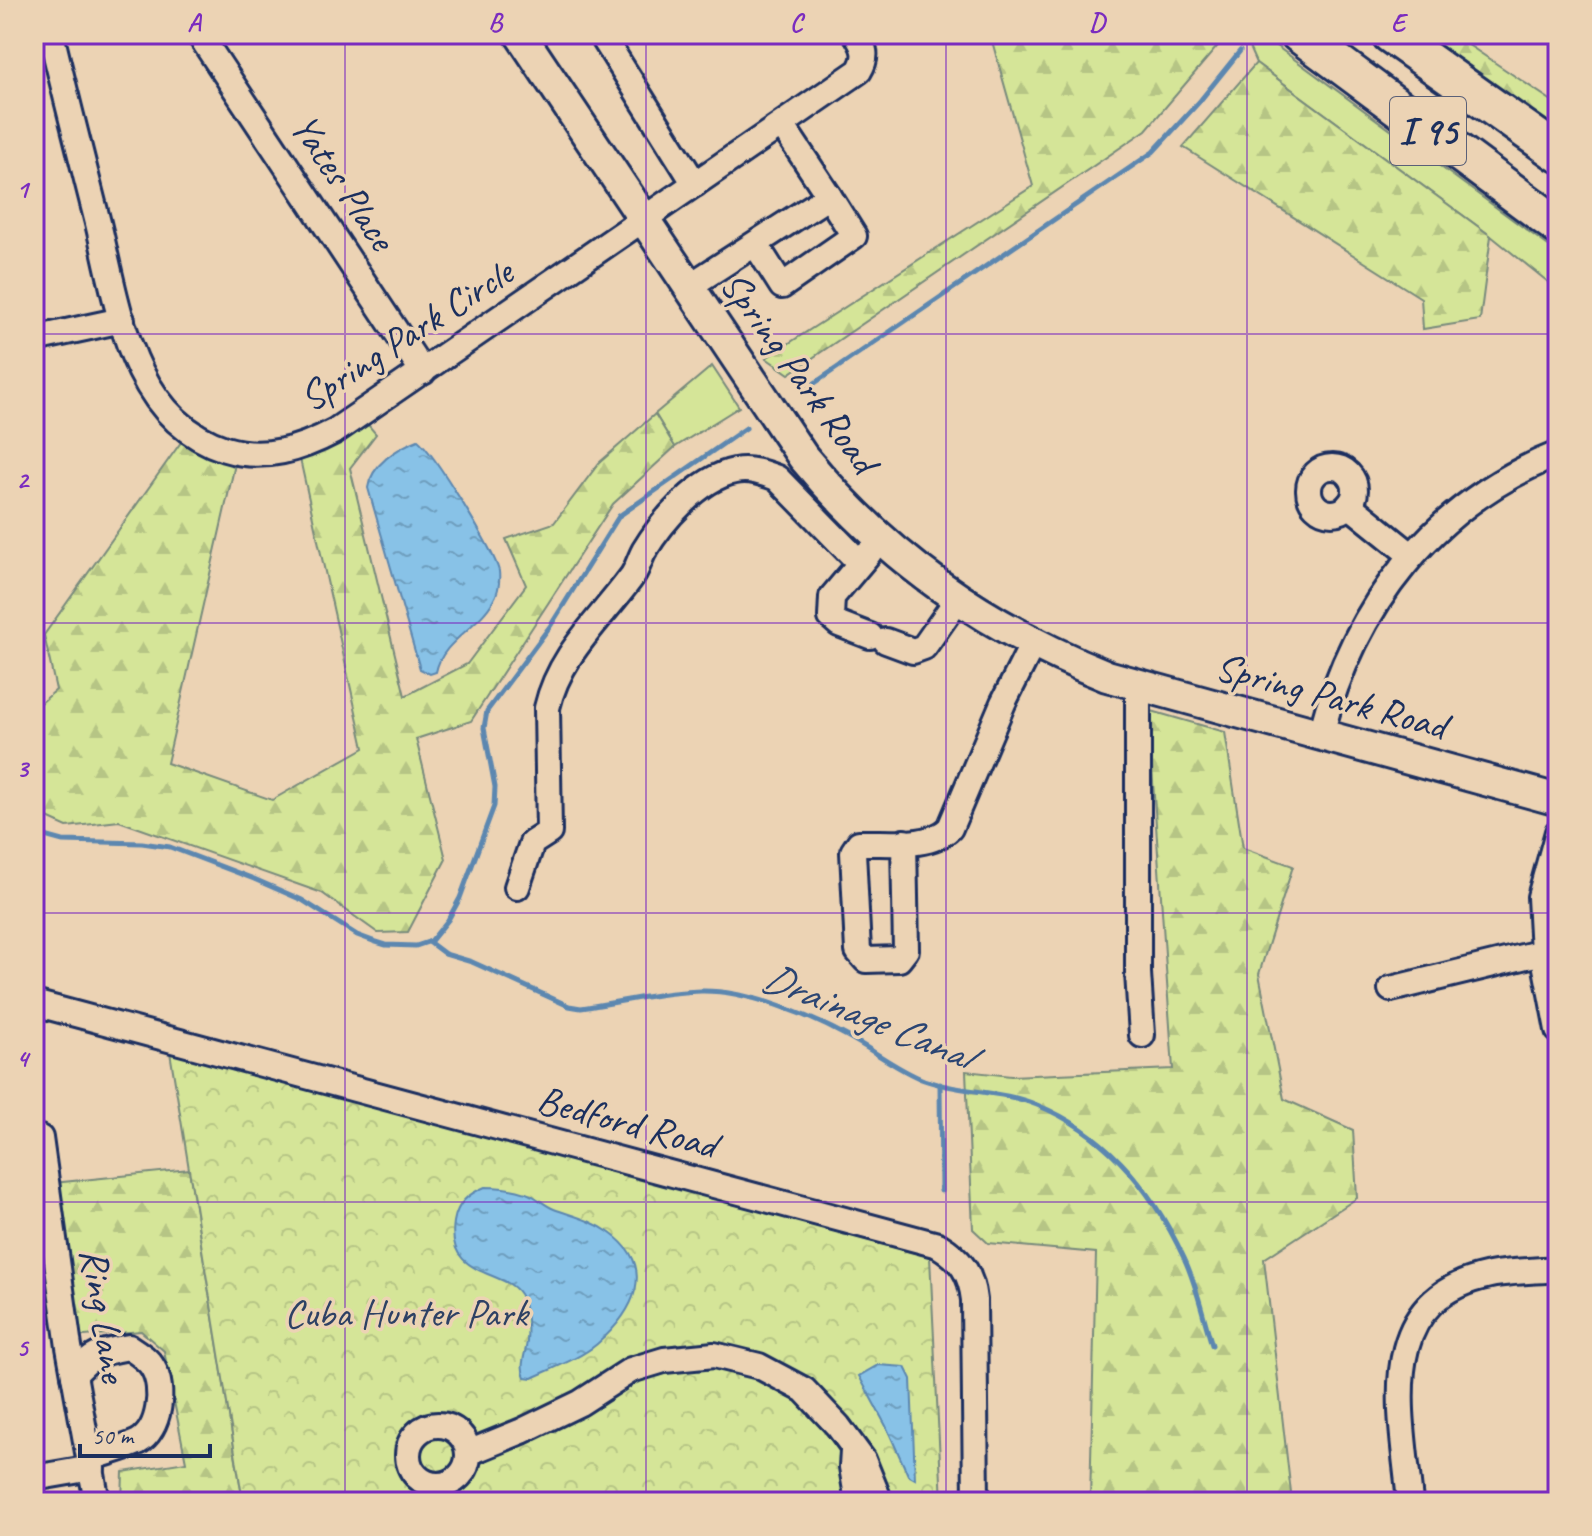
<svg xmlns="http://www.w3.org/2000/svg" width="1592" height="1536" viewBox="0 0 1592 1536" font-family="Caveat,sans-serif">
<defs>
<pattern id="forest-firs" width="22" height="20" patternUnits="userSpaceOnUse" patternTransform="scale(2)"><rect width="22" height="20" fill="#d5e598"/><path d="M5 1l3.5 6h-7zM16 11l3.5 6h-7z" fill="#b6c585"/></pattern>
<pattern id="park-crowns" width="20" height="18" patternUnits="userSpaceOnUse" patternTransform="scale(2)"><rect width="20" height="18" fill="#d5e598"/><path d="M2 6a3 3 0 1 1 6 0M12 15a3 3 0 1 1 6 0" fill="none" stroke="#b6c585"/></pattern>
<pattern id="water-ripples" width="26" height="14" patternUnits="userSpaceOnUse" patternTransform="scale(2)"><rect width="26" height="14" fill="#88c2e7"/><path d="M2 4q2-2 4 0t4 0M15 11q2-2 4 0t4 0" fill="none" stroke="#6e9ebe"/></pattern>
</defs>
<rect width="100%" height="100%" fill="#ecd3b4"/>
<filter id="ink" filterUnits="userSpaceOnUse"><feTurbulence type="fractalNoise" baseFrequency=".0125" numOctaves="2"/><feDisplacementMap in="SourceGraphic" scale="16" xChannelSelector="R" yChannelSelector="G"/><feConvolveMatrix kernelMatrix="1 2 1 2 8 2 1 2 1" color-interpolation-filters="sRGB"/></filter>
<g filter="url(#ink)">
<!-- green -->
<g fill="#d5e598" stroke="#788a7b" stroke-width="2">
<polygon points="1243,34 1260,34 1558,253 1558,290 1491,236 1256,63"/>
<polygon points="712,366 739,407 675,447 655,414"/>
</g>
<!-- forest -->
<g fill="url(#forest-firs)" stroke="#788a7b" stroke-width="2">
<polygon points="990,34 1228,34 1146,130 789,374 766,358 1033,186"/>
<polygon points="1411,34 1452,34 1558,105 1558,129"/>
<polygon points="1256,63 1491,236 1480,320 1423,329 1421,298 1183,147"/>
<polygon points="655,414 675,447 613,504 471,721 416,739 446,859 408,932 378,933 322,893 119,821 67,827 34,812 34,709 56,690 44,635 184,438 235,464 167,763 272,800 364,748 300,459 343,441 363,419 376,434 350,468 405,696 467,664 526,585 506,539 554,523 599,463"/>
<polygon points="1148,710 1225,732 1243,848 1293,866 1259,974 1284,1099 1353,1130 1357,1198 1264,1259 1292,1502 1090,1502 1096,1253 988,1243 973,1229 966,1071 1011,1076 1173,1069"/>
<polygon points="189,1169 243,1502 122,1502 123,1472 186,1462 164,1351 141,1331 74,1337 62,1321 34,1324 34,1185"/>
</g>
<!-- park -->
<polygon fill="url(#park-crowns)" stroke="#788a7b" stroke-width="2" points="170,1052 930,1257 942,1502 243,1502"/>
<!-- water -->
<g fill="url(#water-ripples)" stroke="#5c87b0" stroke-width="2">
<path d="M418,440C434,453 494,551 499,571C500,581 498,593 493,601C479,627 442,641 436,672L430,674L420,669L368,488C371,465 397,448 418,440Z"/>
<path d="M485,1187C500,1187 519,1189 533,1196C540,1200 546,1206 554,1209C573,1216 592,1220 610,1233C658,1267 634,1312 597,1344C579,1359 553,1368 532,1378L525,1377C519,1366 526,1353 527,1341C528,1328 527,1310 522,1298C511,1268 445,1281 454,1222C457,1203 468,1194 485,1187Z"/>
<polygon points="878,1365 905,1367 911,1379 915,1479 908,1475 886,1426 859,1376"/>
</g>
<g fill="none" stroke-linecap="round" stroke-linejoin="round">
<!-- stream -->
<g stroke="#5c87b0" stroke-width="5">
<polyline points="809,387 1153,152 1199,102 1240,51"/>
<polyline points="34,833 63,841 142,843 170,847 254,879 302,900 357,935 373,941 386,945 416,946 431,941 448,920 460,898 494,806 495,787 484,728 487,711 551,625 619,516 746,428"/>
<path d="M429,942L445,954L472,962L569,1006L581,1008C621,1002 661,992 701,991C746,990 806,1014 845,1035C872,1049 896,1069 924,1080C960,1093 1001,1090 1037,1105C1106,1133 1153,1191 1184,1258C1197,1285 1203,1317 1212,1345"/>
<polyline points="940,1084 941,1191"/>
</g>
<defs>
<g id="minor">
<path d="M51,34C66,97 82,160 98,223C118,306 131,419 225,449C264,461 301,449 335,431L859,71C868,56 865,48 856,34"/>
<polyline points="199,34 423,372"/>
<polyline points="601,34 695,184"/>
<polyline points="756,245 782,286 854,236 829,196"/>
<polyline points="688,287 829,196 782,125"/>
<polyline points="34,339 122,320"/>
<circle cx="1332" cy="490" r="23"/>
<polyline points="1349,505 1411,555"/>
<polyline points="869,553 832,597 831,617 839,624 870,636"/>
<polyline points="886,641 913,651 924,647 957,600"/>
<polyline points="1138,686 1138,973 1142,1035"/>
<path d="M1321,734C1354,606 1433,503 1558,454"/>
<polyline points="1558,832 1540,897 1543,952 1558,1030"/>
<path d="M904,842L906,950L899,959L866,960L858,951L853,852L859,843C888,842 929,849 950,828L1003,703L1033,643"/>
<path d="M517,887L532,843L549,832L547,708C559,655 599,621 630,579C637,571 639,560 644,551C662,521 699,478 735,471C750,468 764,473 777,478L860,563"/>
<polyline points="1391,989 1543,952 1556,952"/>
<path d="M34,1003L938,1245C961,1259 971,1273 974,1300L976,1502"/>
<polyline points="40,1138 69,1347 97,1502"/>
<path d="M74,1375C93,1353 102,1352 129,1347C138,1353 148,1359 153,1368C165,1388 160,1430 138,1442C123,1449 105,1453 90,1458"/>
<circle cx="438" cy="1455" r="30"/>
<polyline points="853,1451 852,1467 858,1502"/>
<polyline points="468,1453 522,1431 580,1403 631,1370 664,1360 714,1355 759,1366 804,1390 838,1426 863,1460 880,1502"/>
<polyline points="34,1478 92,1468"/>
<path d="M1410,1502C1402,1414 1372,1299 1490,1275C1512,1271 1536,1271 1558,1269"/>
</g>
<path id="major" d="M520,34L803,457C887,559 985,627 1107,676L1558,800"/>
<g id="highway">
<polyline points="1299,34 1558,226"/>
<polyline points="1390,34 1558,153"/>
</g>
</defs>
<!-- minor casing -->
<use href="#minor" stroke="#1b2f5e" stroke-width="30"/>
<!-- major casing -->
<use href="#major" stroke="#1b2f5e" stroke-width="36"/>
<!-- highway casing -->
<use href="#highway" stroke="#1b2f5e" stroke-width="42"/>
<!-- minor -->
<use href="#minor" stroke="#ecd3b4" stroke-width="24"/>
<!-- major -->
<use href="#major" stroke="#ecd3b4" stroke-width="30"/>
<!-- highway -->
<use href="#highway" stroke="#ecd3b4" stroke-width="36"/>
</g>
</g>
<!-- grid -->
<path fill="none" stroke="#7b2cbf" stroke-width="2" stroke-opacity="0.55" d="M345,34V1502M646,34V1502M946,34V1502M1247,34V1502M34,334H1558M34,623H1558M34,913H1558M34,1202H1558"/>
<g text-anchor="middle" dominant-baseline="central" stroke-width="7" stroke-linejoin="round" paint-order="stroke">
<!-- shield labels -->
<rect fill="#ecd3b4" stroke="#5a6078" stroke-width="2" x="1390" y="97" width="76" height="68" rx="6"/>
<g font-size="38" font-weight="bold" fill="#1b2f5e">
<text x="1428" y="131">I 95</text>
</g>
<!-- street labels -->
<g font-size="40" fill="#1b2f5e" stroke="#ecd3b4">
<text transform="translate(343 182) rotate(56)">Yates Place</text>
<text transform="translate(406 335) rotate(-33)">Spring Park Circle</text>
<text transform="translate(799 372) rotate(54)">Spring Park Road</text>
<text transform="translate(1331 696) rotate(15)">Spring Park Road</text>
<text transform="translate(627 1122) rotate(15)">Bedford Road</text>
<text transform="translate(104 1315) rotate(81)">Ring Lane</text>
</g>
<!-- park labels -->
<g font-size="40" fill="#2e4164" stroke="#ecd3b4">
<text x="406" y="1313">Cuba Hunter Park</text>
</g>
<!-- water labels -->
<g font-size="42" font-style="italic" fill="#2b4573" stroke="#ecd3b4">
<text transform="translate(867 1016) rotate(22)">Drainage Canal</text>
</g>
</g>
<!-- margin -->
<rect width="1592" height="1536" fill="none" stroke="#ecd3b4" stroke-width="88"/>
<!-- scale -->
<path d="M80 1444v12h130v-12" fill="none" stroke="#1b2f5e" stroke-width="4"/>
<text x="92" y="1444" font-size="24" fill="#1b2f5e" stroke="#ecd3b4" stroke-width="6" paint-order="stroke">50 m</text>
<rect x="44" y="44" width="1504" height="1448" fill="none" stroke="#7b2cbf" stroke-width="3"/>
<g font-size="26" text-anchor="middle" font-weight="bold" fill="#7b2cbf">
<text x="194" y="31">A</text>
<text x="495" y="31">B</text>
<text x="796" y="31">C</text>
<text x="1097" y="31">D</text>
<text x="1398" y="31">E</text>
<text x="22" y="198">1</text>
<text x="22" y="488">2</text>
<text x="22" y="777">3</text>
<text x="22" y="1067">4</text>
<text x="22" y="1356">5</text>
</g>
</svg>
